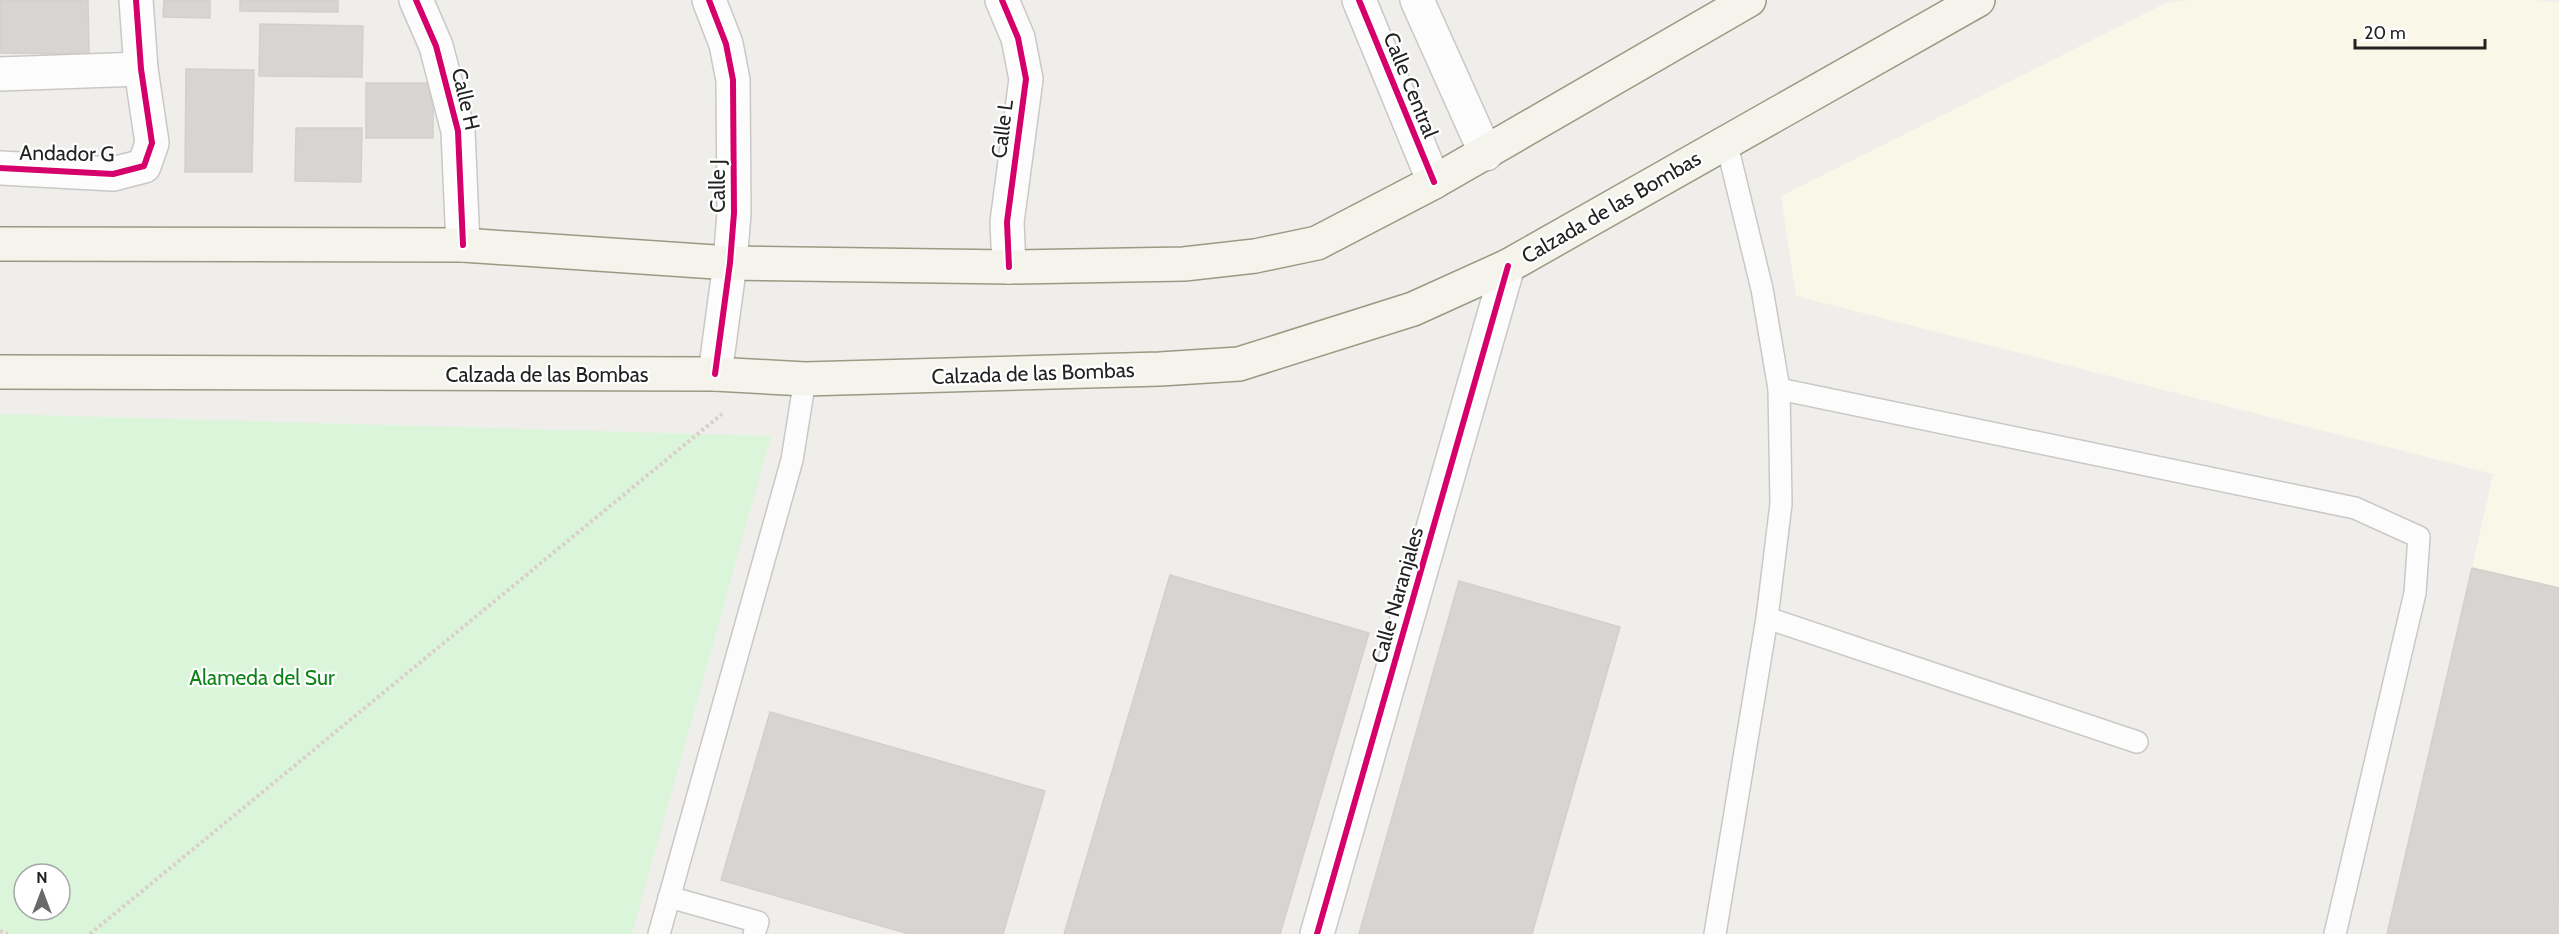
<svg xmlns="http://www.w3.org/2000/svg" width="2559" height="934" viewBox="0 0 2559 934" font-family="Cabin,sans-serif">
<rect width="100%" height="100%" fill="#f0eeeb"/>
<!-- education -->
<polygon fill="#f8f7e8" points="2189,0 2536,0 2559,3 2559,588 2472,568 2493,474 1796,296 1781,196 2166,3"/>
<!-- park -->
<path fill="#daf5da" fill-rule="evenodd" d="M0,414L771,436L632,934H0ZM24,874H60V910H24Z"/>
<!-- building -->
<g fill="#d7d4d2" stroke="#d3d0cc" stroke-width="1.5">
<polygon points="0,0 88,0 89,54 0,53"/>
<polygon points="164,0 210,0 210,18 163,17"/>
<polygon points="240,0 338,0 338,12 240,11"/>
<polygon points="260,24 363,26 362,77 259,76"/>
<polygon points="186,69 254,70 252,172 185,172"/>
<rect x="366" y="83" width="67" height="55"/>
<polygon points="296,128 362,128 361,182 295,181"/>
<polygon points="2472,568 2559,588 2558,934 2387,934"/>
<polygon points="1170,575 1369,633 1280,934 1064,934"/>
<polygon points="1459,581 1620,627 1532,934 1359,934"/>
<polygon points="770,712 1045,791 1003,934 909,934 721,880"/>
</g>
<g fill="none" stroke-linecap="round" stroke-linejoin="round">
<defs>
<g id="lane">
<polyline points="1779,389 2355,508 2419,537 2415,593 2335,934"/>
<polyline points="1767,618 2137,742"/>
<polyline points="669,897 758,922 754,934"/>
<polyline points="659,934 792,460 805,379"/>
<polyline points="1715,934 1767,618 1781,504 1779,389 1762,289 1726,141"/>
</g>
<g id="street">
<polyline points="416,0 436,46 458,131 463,245"/>
<polyline points="709,0 726,44 733,80 734,213 730,263 715,374"/>
<polyline points="1002,0 1018,38 1026,79 1007,222 1009,267"/>
<polyline points="1359,0 1434,182"/>
<polyline points="1417,0 1486,154"/>
<polyline points="0,74 141,69"/>
<polyline points="0,168 113,174 144,166 152,143 141,69 136,0"/>
<polyline points="1317,934 1508,266"/>
</g>
<g id="secondary">
<polyline points="0,244 463,245 730,263 1009,267 1184,264 1255,256 1317,243 1434,182 1749,0"/>
<polyline points="0,372 715,374 805,379 1160,369 1239,364 1413,309 1508,266 1978,0"/>
</g>
</defs>
<!-- lane casing -->
<use href="#lane" stroke="#c9c8c7" stroke-width="24"/>
<!-- street casing -->
<use href="#street" stroke="#c9c8c7" stroke-width="36"/>
<!-- secondary casing -->
<use href="#secondary" stroke="#999a82" stroke-width="36"/>
<!-- path -->
<g stroke="#dccecd" stroke-width="4" stroke-dasharray="3 3" stroke-linecap="butt">
<polyline points="0,931 8,934"/>
<polyline points="90,934 722,414"/>
</g>
<!-- lane -->
<use href="#lane" stroke="#fdfcfc" stroke-width="21"/>
<!-- street -->
<use href="#street" stroke="#fdfcfc" stroke-width="33"/>
<!-- secondary -->
<use href="#secondary" stroke="#f4f4ed" stroke-width="33"/>
<defs>
<g id="cycleway">
<polyline points="416,0 436,46 458,131 463,245"/>
<polyline points="709,0 726,44 733,80 734,213 730,263 715,374"/>
<polyline points="1002,0 1018,38 1026,79 1007,222 1009,267"/>
<polyline points="1359,0 1434,182"/>
<polyline points="0,168 113,174 144,166 152,143 141,69 136,0"/>
<polyline points="1317,934 1508,266"/>
</g>
</defs>
<!-- cycleway casing -->
<use href="#cycleway" stroke="#fff" stroke-width="10"/>
<!-- cycleway -->
<use href="#cycleway" stroke="#d6006c" stroke-width="6"/>
</g>
<g text-anchor="middle" dominant-baseline="central" stroke-width="4.5" stroke-linejoin="round" paint-order="stroke">
<!-- street labels -->
<g font-size="21" fill="#222" stroke="#fff">
<text transform="translate(1411 85) rotate(68)">Calle Central</text>
<text transform="translate(466 99) rotate(77)">Calle H</text>
<text transform="translate(1002 129) rotate(-83)">Calle L</text>
<text transform="translate(67 153) rotate(1)">Andador G</text>
<text transform="translate(717 186) rotate(-90)">Calle J</text>
<text transform="translate(1611 207) rotate(-30)">Calzada de las Bombas</text>
<text transform="translate(1033 373) rotate(-2)">Calzada de las Bombas</text>
<text x="547" y="374">Calzada de las Bombas</text>
<text transform="translate(1397 595) rotate(-74)">Calle Naranjales</text>
</g>
<!-- park labels -->
<g font-size="21" fill="#0c8416" stroke="#fff">
<text x="262" y="677">Alameda del Sur</text>
</g>
</g>
<!-- north arrow -->
<g transform="translate(42 892)"><circle r="28" fill="#ffffff" stroke="#a7a7a7" stroke-width="1.5"/>
<path d="M0-4.5L10 22L0 15L-10 22Z" fill="#6a6968"/>
<text y="-9" font-size="16" font-weight="bold" text-anchor="middle" fill="#222222">N</text>
</g>
<!-- scale -->
<path d="M2355 39v9h130v-9" fill="none" stroke="#222222" stroke-width="3"/>
<text x="2364" y="39" font-size="18" fill="#222222" stroke="#ffffff" stroke-width="4.5" paint-order="stroke">20 m</text>
</svg>
